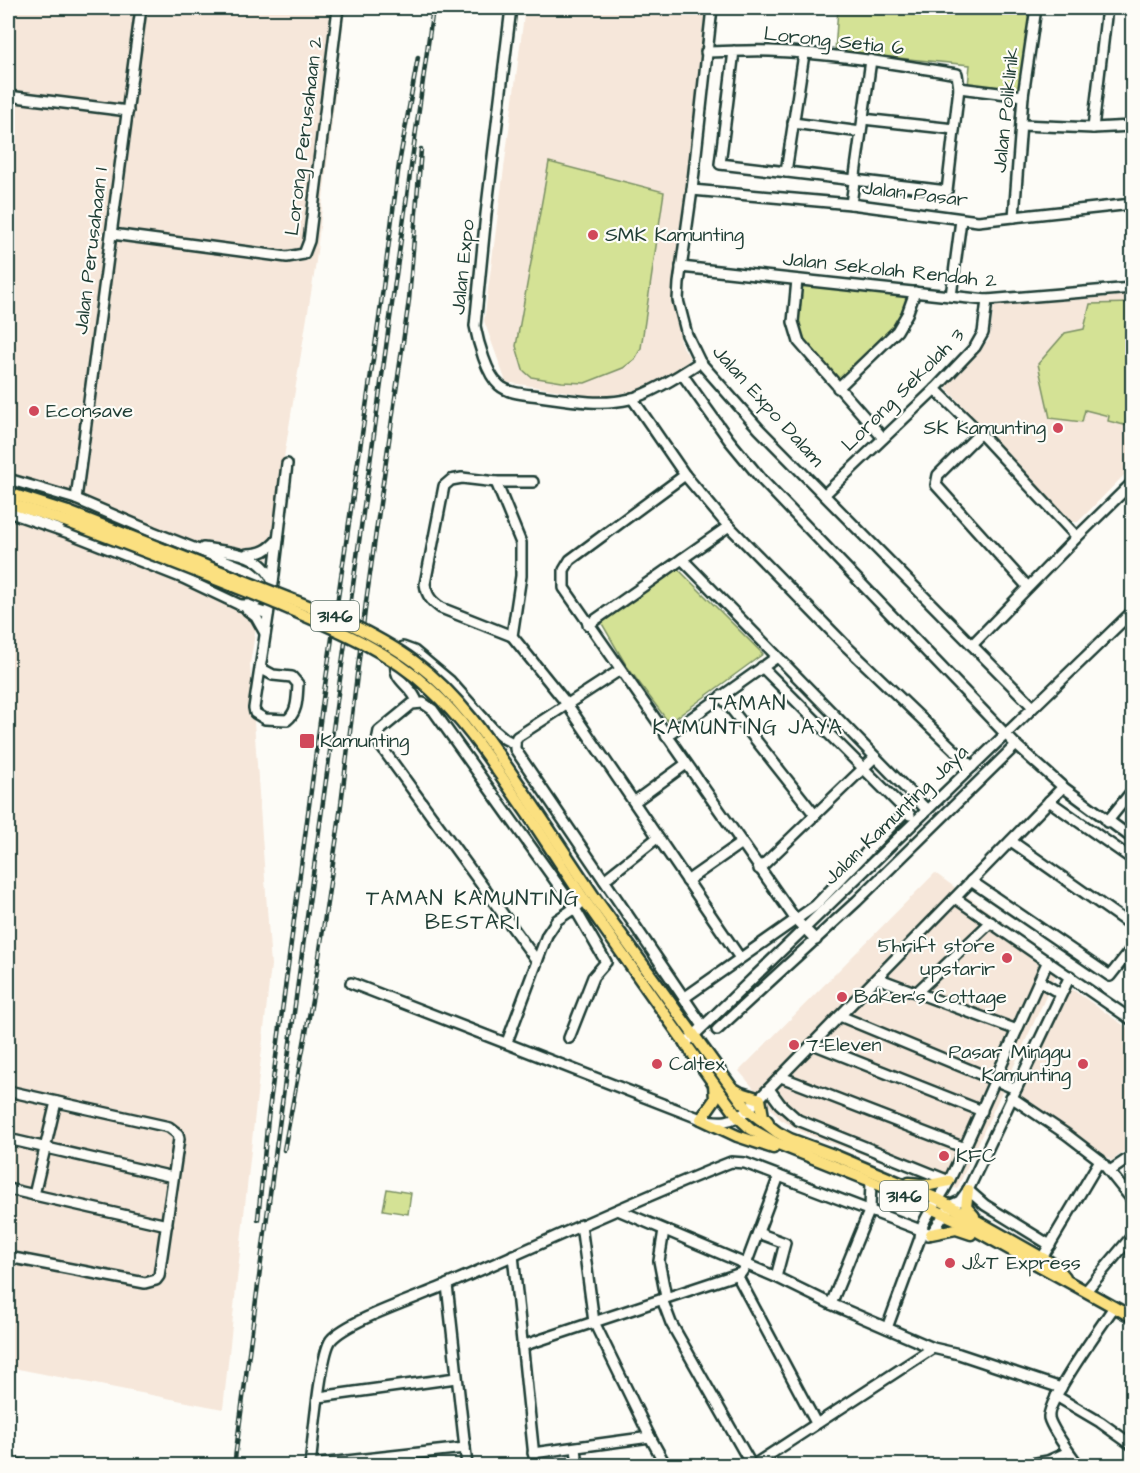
<svg xmlns="http://www.w3.org/2000/svg" width="1140" height="1473" viewBox="0 0 1140 1473" font-family="'Architects Daughter',sans-serif">
<rect width="100%" height="100%" fill="#fdfcf7"/>
<filter id="ink" filterUnits="userSpaceOnUse"><feTurbulence type="fractalNoise" baseFrequency=".0167" numOctaves="2"/><feDisplacementMap in="SourceGraphic" scale="12" xChannelSelector="R" yChannelSelector="G"/><feConvolveMatrix kernelMatrix="1 2 1 2 8 2 1 2 1" color-interpolation-filters="sRGB"/></filter>
<g filter="url(#ink)">
<!-- built -->
<g fill="#f6e7da">
<polygon points="8,8 345,8 315,269 250,664 271,965 223,1409 8,1367"/>
<polygon points="525,8 712,8 680,342 690,358 685,366 636,391 598,397 506,382 484,321"/>
<polygon points="1132,293 1132,467 1078,522 1071,522 947,389 947,381 989,340 994,305"/>
<polygon points="935,873 1061,964 957,1189 804,1133 780,1119 739,1071"/>
<polygon points="1069,987 1132,1031 1132,1145 1112,1161 1018,1097"/>
</g>
<!-- green -->
<g fill="#d4e295" stroke="#7a9064" stroke-width="1.5">
<polygon points="838,8 1031,8 1020,92 968,86 970,65 835,52"/>
<polygon points="549,162 664,192 641,348 635,359 623,368 585,383 562,382 531,377 523,370 516,346"/>
<path d="M803,283L908,295C901,331 867,357 843,383C830,368 799,342 798,321C797,309 801,295 803,283Z"/>
<polygon points="1132,303 1132,427 1108,421 1109,416 1085,410 1082,422 1050,418 1038,364 1065,333 1084,329 1090,304"/>
<polygon points="677,568 763,654 669,723 626,665 601,622"/>
<polygon points="387,1189 411,1193 408,1214 383,1210"/>
</g>
<g fill="none" stroke-linecap="round" stroke-linejoin="round">
<defs>
<g id="minor">
<path d="M511,8L486,214L475,326C478,342 487,375 499,385C509,394 526,394 539,396C568,400 601,406 630,399C651,393 682,374 700,362"/>
<polyline points="712,8 692,190 679,283 678,300 687,335 700,362 759,429 1033,707"/>
<path d="M706,52C727,52 749,50 770,51C833,53 896,64 957,74L959,88L947,191L720,164L734,51"/>
<polyline points="959,88 1023,96"/>
<polyline points="8,96 128,111"/>
<polyline points="863,119 954,129"/>
<polyline points="793,123 861,132"/>
<polyline points="1021,125 1093,128 1132,126"/>
<polyline points="1093,128 1107,8"/>
<polyline points="786,172 804,54"/>
<polyline points="692,190 851,204 978,221 1132,204"/>
<polyline points="851,204 871,60"/>
<polyline points="1014,217 1023,96 1036,8"/>
<polyline points="112,234 287,257 304,254 309,241 338,8"/>
<polyline points="681,267 987,300 1132,288"/>
<polyline points="797,280 793,322 799,342 883,438"/>
<polyline points="951,296 961,220"/>
<polyline points="682,374 729,440 762,480 1016,745 1063,787 1132,838"/>
<polyline points="838,388 897,331 907,314 915,292"/>
<polyline points="935,389 980,433 1077,537"/>
<polyline points="632,398 685,475 723,520 847,647 972,767"/>
<polyline points="980,433 938,475 936,485 1028,587"/>
<polyline points="685,475 570,560 564,570 564,588 796,920 816,940"/>
<path d="M8,479L76,499L153,532L249,570C259,577 266,583 261,595C259,599 258,601 255,603C251,605 244,605 240,605"/>
<polyline points="496,482 521,543 521,576 512,636 567,704 740,958"/>
<polyline points="824,495 935,389 975,347 983,333 987,300"/>
<polyline points="76,499 141,8"/>
<polyline points="8,512 69,533 183,578 240,605 268,614"/>
<path d="M203,548C230,552 260,552 272,580"/>
<path d="M247,554C261,554 269,550 278,539"/>
<polyline points="682,559 927,810"/>
<polyline points="247,610 256,617 265,633"/>
<polyline points="588,625 729,526"/>
<path d="M512,636L441,608C431,601 427,596 425,584L444,486L451,480L462,478L496,482H533"/>
<polyline points="972,645 1077,537 1132,483"/>
<polyline points="762,667 910,815"/>
<path d="M260,668L273,675L292,677L298,684C297,697 298,712 287,720L265,719L255,713L254,708L273,583L287,464"/>
<polyline points="620,670 517,737 515,742 515,749 703,1026"/>
<polyline points="721,696 815,815"/>
<path d="M417,702C413,685 390,681 397,660C399,654 400,651 403,647L414,651L450,681L493,729L505,739L515,744"/>
<polyline points="666,736 777,657"/>
<polyline points="1049,801 1132,859"/>
<polyline points="634,802 686,764"/>
<polyline points="1107,822 1132,791"/>
<polyline points="1011,841 1132,926"/>
<polyline points="759,869 875,757"/>
<polyline points="604,880 657,838"/>
<polyline points="687,881 741,843"/>
<polyline points="971,881 1110,976 1132,948"/>
<polyline points="955,898 1132,1020"/>
<polyline points="537,961 377,741 379,731 412,704 423,703 433,710 574,907 606,962 593,977 569,1038"/>
<polyline points="877,978 1017,1030"/>
<polyline points="1039,981 1061,994"/>
<path d="M351,983L701,1119C721,1123 732,1123 748,1110L1063,787"/>
<polyline points="917,992 991,922"/>
<polyline points="684,998 815,906 906,811"/>
<polyline points="840,1016 1016,1089"/>
<polyline points="717,1030 857,901 1016,745"/>
<polyline points="507,1042 547,935 557,920 579,905"/>
<polyline points="685,1044 1132,612"/>
<polyline points="813,1044 982,1111"/>
<polyline points="781,1077 965,1148"/>
<polyline points="769,1089 780,1104 798,1120 949,1181"/>
<polyline points="8,1091 169,1127 178,1134 179,1139 159,1276 156,1280 145,1283 8,1257"/>
<polyline points="1011,1097 1066,1134 1100,1160 1132,1200"/>
<polyline points="8,1139 173,1177"/>
<polyline points="1110,1171 1132,1156"/>
<polyline points="8,1189 167,1225"/>
<polyline points="968,1190 985,1205 1050,1245"/>
<polyline points="34,1195 56,1102"/>
<polyline points="618,1210 776,1277 831,1304 933,1348 959,1354 1061,1388"/>
<polyline points="581,1225 594,1322 650,1437 666,1466"/>
<polyline points="664,1230 659,1261 666,1297"/>
<polyline points="758,1233 785,1243 776,1277"/>
<polyline points="928,1235 931,1234 951,1205 960,1201 968,1190 1070,976"/>
<polyline points="513,1255 535,1466"/>
<polyline points="1042,1258 1100,1160"/>
<polyline points="737,1275 816,1423"/>
<polyline points="447,1285 467,1466"/>
<polyline points="1086,1291 1132,1236"/>
<polyline points="662,1299 671,1323 752,1466"/>
<polyline points="831,1304 870,1209 871,1182"/>
<path d="M887,1328L920,1238C921,1217 941,1200 949,1181C984,1108 1014,1034 1048,961"/>
<polyline points="522,1346 741,1273 745,1267 779,1176"/>
<polyline points="1056,1396 1100,1422 1132,1445"/>
<polyline points="319,1397 456,1378"/>
<polyline points="576,1448 578,1466"/>
<polyline points="533,1453 650,1437"/>
<polyline points="8,1462 25,1466"/>
<polyline points="310,1465 465,1448"/>
<path d="M310,1466C313,1442 320,1355 331,1340C348,1320 420,1297 446,1285C541,1244 635,1200 731,1162L745,1163L931,1234"/>
<polyline points="752,1466 933,1348"/>
<polyline points="1019,1466 1048,1461 1068,1452"/>
<path d="M1079,1466C1071,1455 1052,1430 1049,1418C1046,1402 1102,1325 1114,1307"/>
</g>
<g id="major">
<polyline points="8,493 68,512"/>
<polyline points="8,503 65,521"/>
<polyline points="537,811 595,898 748,1110 777,1132 790,1139 836,1156 938,1199 1055,1265 1065,1277"/>
<polyline points="529,816 587,904 714,1084 739,1118 751,1129 776,1143 866,1179 957,1220 1132,1317"/>
<polyline points="714,1084 715,1099 701,1119 737,1136 773,1148"/>
<polyline points="734,1089 741,1093 760,1099 763,1116 768,1122"/>
<polyline points="909,1183 930,1185 949,1181"/>
<polyline points="968,1190 966,1207 974,1216"/>
<polyline points="931,1234 956,1229 971,1234"/>
</g>
</defs>
<!-- minor casing -->
<use href="#minor" stroke="#1f3d34" stroke-width="14"/>
<!-- major casing -->
<use href="#major" stroke="#1f3d34" stroke-width="15"/>
<!-- minor -->
<use href="#minor" stroke="#fdfcf7" stroke-width="9"/>
<!-- major -->
<use href="#major" stroke="#fbe080" stroke-width="10"/>
<defs>
<g id="rail">
<polyline points="284,1150 314,990 338,829 366,602 409,300 421,149"/>
<polyline points="258,1219 268,1118 323,699 379,319 399,164 418,57"/>
<polyline points="234,1466 299,975 433,8"/>
</g>
</defs>
<!-- rail casing -->
<use href="#rail" stroke="#1f3d34" stroke-width="4.5"/>
<!-- rail -->
<use href="#rail" stroke="#fdfcf7" stroke-width="2" stroke-dasharray="7" stroke-linecap="butt"/>
<defs>
<g id="major-bridge">
<path d="M68,512L336,617C363,630 391,644 415,662C467,701 501,759 537,811"/>
<path d="M65,521C135,547 204,574 273,602C329,626 386,648 431,690C470,726 498,773 529,816"/>
</g>
</defs>
<!-- major-bridge casing -->
<use href="#major-bridge" stroke="#1f3d34" stroke-width="15" stroke-linecap="butt"/>
<!-- major-bridge -->
<use href="#major-bridge" stroke="#fbe080" stroke-width="10"/>
</g>
</g>
<!-- markers -->
<g fill="#d1495b" stroke="#fdfcf7" stroke-width="2">
<circle cx="593" cy="235" r="6"/>
<circle cx="34" cy="411" r="6"/>
<circle cx="1058" cy="428" r="6"/>
<rect x="299" y="733" width="16" height="16" rx="3"/>
<circle cx="1007" cy="958" r="6"/>
<circle cx="842" cy="997" r="6"/>
<circle cx="794" cy="1045" r="6"/>
<circle cx="657" cy="1064" r="6"/>
<circle cx="1083" cy="1064" r="6"/>
<circle cx="944" cy="1156" r="6"/>
<circle cx="950" cy="1263" r="6"/>
</g>
<g text-anchor="middle" dominant-baseline="central" stroke-width="4.5" stroke-linejoin="round" paint-order="stroke">
<!-- shield labels -->
<g fill="#fdfcf7" stroke="#62766e" stroke-width="1.5">
<rect x="311" y="601" width="48" height="30" rx="4.5"/>
<rect x="880" y="1181" width="48" height="30" rx="4.5"/>
</g>
<g font-size="18" font-weight="bold" fill="#1f3d34">
<text x="335" y="616">3146</text>
<text x="904" y="1196">3146</text>
</g>
<!-- street labels -->
<g font-size="20" fill="#1f3d34" stroke="#fdfcf7">
<text transform="translate(834 41) rotate(6)">Lorong Setia 6</text>
<text transform="translate(1006 110) rotate(-84)">Jalan Poliklinik</text>
<text transform="translate(304 136) rotate(-83)">Lorong Perusahaan 2</text>
<text transform="translate(915 194) rotate(7)">Jalan Pasar</text>
<text transform="translate(91 251) rotate(-83)">Jalan Perusahaan 1</text>
<text transform="translate(463 267) rotate(-84)">Jalan Expo</text>
<text transform="translate(890 270) rotate(6)">Jalan Sekolah Rendah 2</text>
<text transform="translate(903 390) rotate(-45)">Lorong Sekolah 3</text>
<text transform="translate(768 406) rotate(48)">Jalan Expo Dalam</text>
<text transform="translate(896 815) rotate(-44)">Jalan Kamunting Jaya</text>
</g>
<!-- poi labels -->
<g font-size="20" fill="#1f3d34" stroke="#fdfcf7" text-anchor="start">
<text x="605" y="235">SMK Kamunting</text>
<text x="46" y="411">Econsave</text>
<text x="1046" y="428" text-anchor="end">SK Kamunting</text>
<text x="320" y="741">Kamunting</text>
<text x="995" y="946" text-anchor="end">5hrift store<tspan x="995" dy="23">upstarir</tspan></text>
<text x="854" y="997">Baker's Cottage</text>
<text x="806" y="1045">7-Eleven</text>
<text x="1071" y="1052" text-anchor="end">Pasar Minggu<tspan x="1071" dy="23">Kamunting</tspan></text>
<text x="669" y="1064">Caltex</text>
<text x="956" y="1156">KFC</text>
<text x="962" y="1263">J&amp;T Express</text>
</g>
<!-- neighbourhood labels -->
<g font-size="21" letter-spacing="1.5" fill="#1f3d34" stroke="#fdfcf7">
<text x="748" y="703">TAMAN<tspan x="748" dy="24">KAMUNTING JAYA</tspan></text>
<text x="473" y="898">TAMAN KAMUNTING<tspan x="473" dy="24">BESTARI</tspan></text>
</g>
</g>
<!-- margin -->
<rect width="1140" height="1473" fill="none" stroke="#fdfcf7" stroke-width="30"/>
<rect x="15" y="15" width="1110" height="1443" fill="none" stroke="#1f3d34" stroke-width="2" filter="url(#ink)"/>
</svg>
